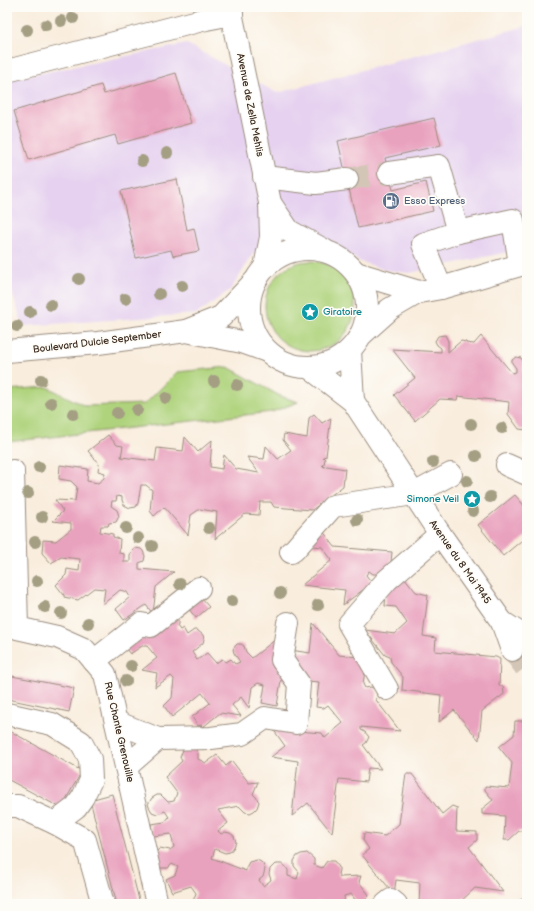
<svg xmlns="http://www.w3.org/2000/svg" width="534" height="911" viewBox="0 0 534 911" font-family="'Balsamiq Sans',sans-serif">
<rect width="100%" height="100%" fill="#fdfcf7"/>
<filter id="ink" filterUnits="userSpaceOnUse"><feTurbulence type="fractalNoise" baseFrequency=".025" numOctaves="2"/><feDisplacementMap in="SourceGraphic" scale="8" xChannelSelector="R" yChannelSelector="G"/><feConvolveMatrix kernelMatrix="1 2 1 2 8 2 1 2 1" color-interpolation-filters="sRGB"/></filter>
<filter id="wash" filterUnits="userSpaceOnUse"><feTurbulence type="fractalNoise" baseFrequency=".012" numOctaves="4" result="noise"/><feDisplacementMap in="SourceGraphic" scale="16" xChannelSelector="R" yChannelSelector="G"/><feGaussianBlur stdDeviation="0.9" result="paint"/><feColorMatrix in="noise" values="0 0 0 0 0 0 0 0 0 0 0 0 0 0 0 0 0 1.4 0 .05"/><feComposite in="paint" operator="in"/></filter>
<g filter="url(#wash)">
<rect width="100%" height="100%" fill="#f9eddd"/>
<!-- built -->
<polygon fill="#e6d2f0" points="527,26 527,248 409,273 386,270 359,261 313,232 274,238 253,254 231,289 197,314 23,326 7,277 7,80 187,44 277,93"/>
<!-- green -->
<g fill="#afd37c" stroke="#757e4d">
<circle cx="310" cy="306" r="45"/>
<polygon points="228,367 280,396 298,402 272,412 7,442 7,390 47,387 85,406 145,404 177,372"/>
</g>
<g id="blocks">
<!-- building -->
<g fill="#e9a2be">
<polygon points="176,73 191,123 118,144 115,135 29,160 14,111 101,85 104,94"/>
<polygon points="434,118 441,145 385,158 393,190 426,182 433,211 358,228 338,141"/>
<polygon points="177,179 187,230 194,228 199,251 173,256 171,250 136,258 121,191"/>
<polygon points="445,335 448,341 448,352 461,341 466,342 466,343 474,344 481,336 512,373 516,372 516,368 512,363 512,360 516,357 521,358 524,362 523,374 527,374 527,430 519,429 508,414 509,402 458,396 457,400 440,399 415,421 394,395 415,378 392,349 441,352 441,348 437,345 435,341 438,336"/>
<polygon points="314,414 322,423 331,418 326,456 323,457 325,459 324,464 322,465 324,467 327,466 345,469 343,486 312,510 274,507 271,502 260,502 259,515 245,514 215,539 217,512 200,509 191,515 188,535 164,507 154,516 150,511 152,490 146,485 141,485 138,503 136,507 130,508 124,505 122,500 122,497 117,496 116,501 112,501 111,506 117,510 119,516 116,522 109,523 108,526 101,526 100,532 113,534 113,537 120,539 119,553 124,554 124,562 130,562 130,555 132,551 136,548 141,549 143,551 145,556 144,561 139,563 139,569 174,572 156,587 153,614 146,605 124,620 116,609 130,597 127,592 120,590 103,604 105,589 94,588 78,600 64,597 64,595 56,585 66,575 67,569 79,571 80,559 61,557 51,563 42,553 43,540 56,541 71,529 71,523 53,521 63,511 55,500 75,501 77,487 71,481 59,479 60,465 88,469 87,481 98,483 104,478 105,473 98,471 99,464 88,451 108,435 117,445 123,446 121,457 155,461 157,448 183,451 185,437 198,452 212,440 210,467 222,469 224,455 236,469 259,473 247,457 264,459 266,446 278,459 291,450 283,440 284,434 307,438 309,418"/>
<polygon points="515,495 527,509 527,536 503,556 478,525"/>
<polygon points="322,530 335,547 392,552 390,572 381,571 377,574 373,574 369,571 366,575 372,583 343,605 345,590 302,585 332,560 322,547 313,546 315,534"/>
<polygon points="404,577 416,592 428,595 423,636 436,638 435,651 496,657 500,659 499,686 503,686 504,694 482,711 479,740 454,710 439,722 441,695 402,690 403,677 391,662 390,657 385,655 365,630 395,634 407,623 396,607 385,606 386,592"/>
<polygon points="201,598 209,607 196,618 188,608"/>
<polygon points="178,618 178,624 177,626 180,630 183,628 187,635 194,630 197,630 203,635 204,639 203,643 192,652 197,660 207,653 216,663 222,659 226,662 231,659 235,664 240,662 234,653 233,649 237,644 241,644 244,646 246,652 252,658 276,639 292,680 281,680 277,706 262,703 265,685 258,683 252,687 249,708 241,697 232,705 241,716 220,713 203,727 201,725 198,726 192,717 210,703 202,693 172,717 164,706 172,698 174,679 171,676 155,687 157,673 142,670 157,658 147,646 142,646 130,654 120,642"/>
<polygon points="313,623 339,655 367,658 363,684 365,688 371,687 376,690 377,694 376,700 400,731 361,727 361,730 365,732 369,737 366,743 363,745 381,769 368,768 366,782 339,779 332,833 308,803 292,816 298,761 271,757 285,746 273,729 322,733 325,738 343,723 328,705 324,708 316,707 319,682 307,681 289,658 290,650 310,653"/>
<polygon points="7,675 74,688 69,712 7,699"/>
<polygon points="515,721 527,721 527,831 519,831 509,840 504,840 505,816 482,814 482,809 493,800 485,790 485,786 509,788 512,763 499,747 514,735"/>
<polygon points="8,730 82,771 61,808 7,779"/>
<polygon points="190,747 196,750 198,753 198,759 206,763 217,755 226,766 232,761 249,783 258,782 253,794 256,797 259,802 257,808 254,811 250,813 245,812 239,806 218,810 228,823 218,831 221,834 225,832 230,833 234,836 236,842 234,847 230,852 225,853 215,849 212,858 246,871 246,868 249,862 257,860 261,862 263,864 265,869 263,877 259,880 263,886 271,880 269,874 270,869 274,865 277,864 282,864 285,866 288,870 288,876 297,879 299,872 294,866 294,861 297,856 301,854 307,853 314,859 314,865 322,868 327,861 334,861 339,867 339,870 338,874 340,877 361,876 359,882 369,895 362,904 358,904 351,894 344,896 345,904 192,904 196,893 191,886 172,892 166,879 175,875 178,867 172,864 168,868 159,868 154,854 160,848 170,850 174,847 171,834 153,836 151,824 165,822 169,817 165,811 157,814 152,812 149,807 148,804 152,798 157,795 161,795 168,802 174,801 177,793 165,777 182,761 180,757 183,750"/>
<polygon points="406,774 412,774 442,814 452,806 457,808 456,831 477,832 477,840 469,847 503,892 475,888 458,904 419,904 420,883 396,880 394,894 362,855 369,849 363,840 364,833 385,836 399,824"/>
<polygon points="112,794 140,904 117,904 90,800"/>
<polygon points="526,895 527,904 515,904"/>
</g>
</g>
</g>
<g filter="url(#ink)">
<use href="#blocks" fill-opacity="0" stroke="#9a8c7e" stroke-width="1"/>
<g fill="none" stroke-linecap="round" stroke-linejoin="round">
<!-- minor-tunnel -->
<g stroke="#d3c6b7" stroke-width="22" stroke-dasharray="22 11" stroke-linecap="butt">
<polyline points="347,179 389,173"/>
<polyline points="512,650 527,670"/>
</g>
<defs>
<g id="minor">
<polyline points="230,7 270,203 271,237 265,267"/>
<polyline points="7,71 206,19 232,14"/>
<polyline points="389,173 439,166 458,232 513,220 520,264"/>
<polyline points="264,177 316,183 347,179"/>
<polyline points="270,203 289,231 324,250"/>
<polyline points="441,288 423,244 458,232"/>
<polyline points="350,350 353,401"/>
<polyline points="310,368 353,401 440,534 502,622 512,650"/>
<polyline points="507,465 527,474"/>
<polyline points="13,471 17,628 57,637 84,649 105,674 157,904"/>
<polyline points="291,552 294,550 333,506 414,494 451,474"/>
<polyline points="502,622 527,638"/>
<polyline points="94,661 141,624 151,626 199,588"/>
<polyline points="387,689 349,624 387,580 440,534"/>
<polyline points="7,714 52,724 81,742 90,759 91,780 83,797 76,807 55,823"/>
<polyline points="116,722 158,739 211,738 242,734 265,718 296,723 299,684 282,660 288,623"/>
<polyline points="126,767 158,739"/>
<polyline points="7,806 18,806 55,823 85,840 103,904"/>
<polyline points="386,904 391,900 396,904"/>
</g>
<g id="major">
<circle cx="308" cy="308" r="59"/>
<polyline points="356,273 419,292"/>
<polyline points="186,331 242,342 267,351"/>
<polyline points="362,334 390,309 419,292 441,288 527,263"/>
<polyline points="7,351 98,343 186,331 221,317 254,282"/>
</g>
</defs>
<!-- minor casing -->
<use href="#minor" stroke="#9a8c7e" stroke-width="24"/>
<!-- major casing -->
<use href="#major" stroke="#9a8c7e" stroke-width="24"/>
<!-- minor -->
<use href="#minor" stroke="#fff" stroke-width="22"/>
<!-- major -->
<use href="#major" stroke="#fff" stroke-width="22"/>
</g>
<!-- trees -->
<g fill="#a49e83">
<circle cx="73" cy="18" r="6"/>
<circle cx="61" cy="21" r="6"/>
<circle cx="46" cy="25" r="6"/>
<circle cx="27" cy="30" r="6"/>
<circle cx="167" cy="153" r="6"/>
<circle cx="142" cy="161" r="6"/>
<circle cx="79" cy="279" r="6"/>
<circle cx="182" cy="286" r="6"/>
<circle cx="159" cy="294" r="6"/>
<circle cx="125" cy="299" r="6"/>
<circle cx="51" cy="305" r="6"/>
<circle cx="30" cy="312" r="6"/>
<circle cx="17" cy="326" r="6"/>
<circle cx="41" cy="380" r="6"/>
<circle cx="214" cy="381" r="6"/>
<circle cx="237" cy="385" r="6"/>
<circle cx="166" cy="398" r="6"/>
<circle cx="51" cy="403" r="6"/>
<circle cx="137" cy="410" r="6"/>
<circle cx="117" cy="413" r="6"/>
<circle cx="73" cy="414" r="6"/>
<circle cx="471" cy="424" r="6"/>
<circle cx="502" cy="428" r="6"/>
<circle cx="476" cy="456" r="6"/>
<circle cx="433" cy="462" r="6"/>
<circle cx="39" cy="467" r="6"/>
<circle cx="467" cy="481" r="6"/>
<circle cx="28" cy="493" r="6"/>
<circle cx="490" cy="497" r="6"/>
<circle cx="473" cy="511" r="6"/>
<circle cx="42" cy="517" r="6"/>
<circle cx="357" cy="520" r="6"/>
<circle cx="126" cy="528" r="6"/>
<circle cx="209" cy="528" r="6"/>
<circle cx="138" cy="538" r="6"/>
<circle cx="35" cy="542" r="6"/>
<circle cx="152" cy="546" r="6"/>
<circle cx="37" cy="581" r="6"/>
<circle cx="180" cy="584" r="6"/>
<circle cx="280" cy="593" r="6"/>
<circle cx="232" cy="601" r="6"/>
<circle cx="318" cy="605" r="6"/>
<circle cx="45" cy="607" r="6"/>
<circle cx="61" cy="613" r="6"/>
<circle cx="88" cy="623" r="6"/>
<circle cx="131" cy="666" r="6"/>
<circle cx="126" cy="681" r="6"/>
</g>
</g>
<!-- icons -->
<defs>
<symbol id="fuel-disc" viewBox="-11 -11 22 22"><circle r="9.5" fill="#5c6f8a" stroke="#fdfcf7"/><path d="M-5.5-6h7V0h2V4h1.3V-2.5L3-4.5l.8-.8L6-3V5H2.5V1h-1V6h-7ZM-4.2-4.7v3.2H.2V-4.7Z" fill="#fff"/></symbol>
<symbol id="sight-disc" viewBox="-11 -11 22 22"><circle r="9.5" fill="#0f9aa8" stroke="#fdfcf7"/><path d="M0-6L1.8-2.2L6-1.7L2.9 1.2L3.7 5.4L0 3.3L-3.7 5.4L-2.9 1.2L-6-1.7L-1.8-2.2Z" fill="#fff"/></symbol>
</defs>
<g fill-rule="evenodd">
<use href="#fuel-disc" x="381" y="191" width="20" height="20"/>
<use href="#sight-disc" x="300" y="302" width="20" height="20"/>
<use href="#sight-disc" x="462" y="489" width="20" height="20"/>
</g>
<g text-anchor="middle" dominant-baseline="central" stroke-width="3.5" stroke-linejoin="round" paint-order="stroke">
<!-- street labels -->
<g font-size="10" fill="#3b2a1e" stroke="#fdfcf7">
<text transform="translate(250 105) rotate(79)">Avenue de Zella Mehlis</text>
<text transform="translate(97 342) rotate(-7)">Boulevard Dulcie September</text>
<text transform="translate(460 562) rotate(55)">Avenue du 8 Mai 1945</text>
<text transform="translate(119 732) rotate(77)">Rue Chante Grenouille</text>
</g>
<!-- service labels -->
<g font-size="10" fill="#4e5e75" stroke="#fdfcf7" text-anchor="start">
<text x="404" y="201">Esso Express</text>
</g>
<!-- culture labels -->
<g font-size="10" fill="#0d838f" stroke="#fdfcf7" text-anchor="start">
<text x="323" y="312">Giratoire</text>
<text x="459" y="499" text-anchor="end">Simone Veil</text>
</g>
</g>
<!-- margin -->
<rect width="534" height="911" fill="none" stroke="#fdfcf7" stroke-width="24"/>
</svg>
